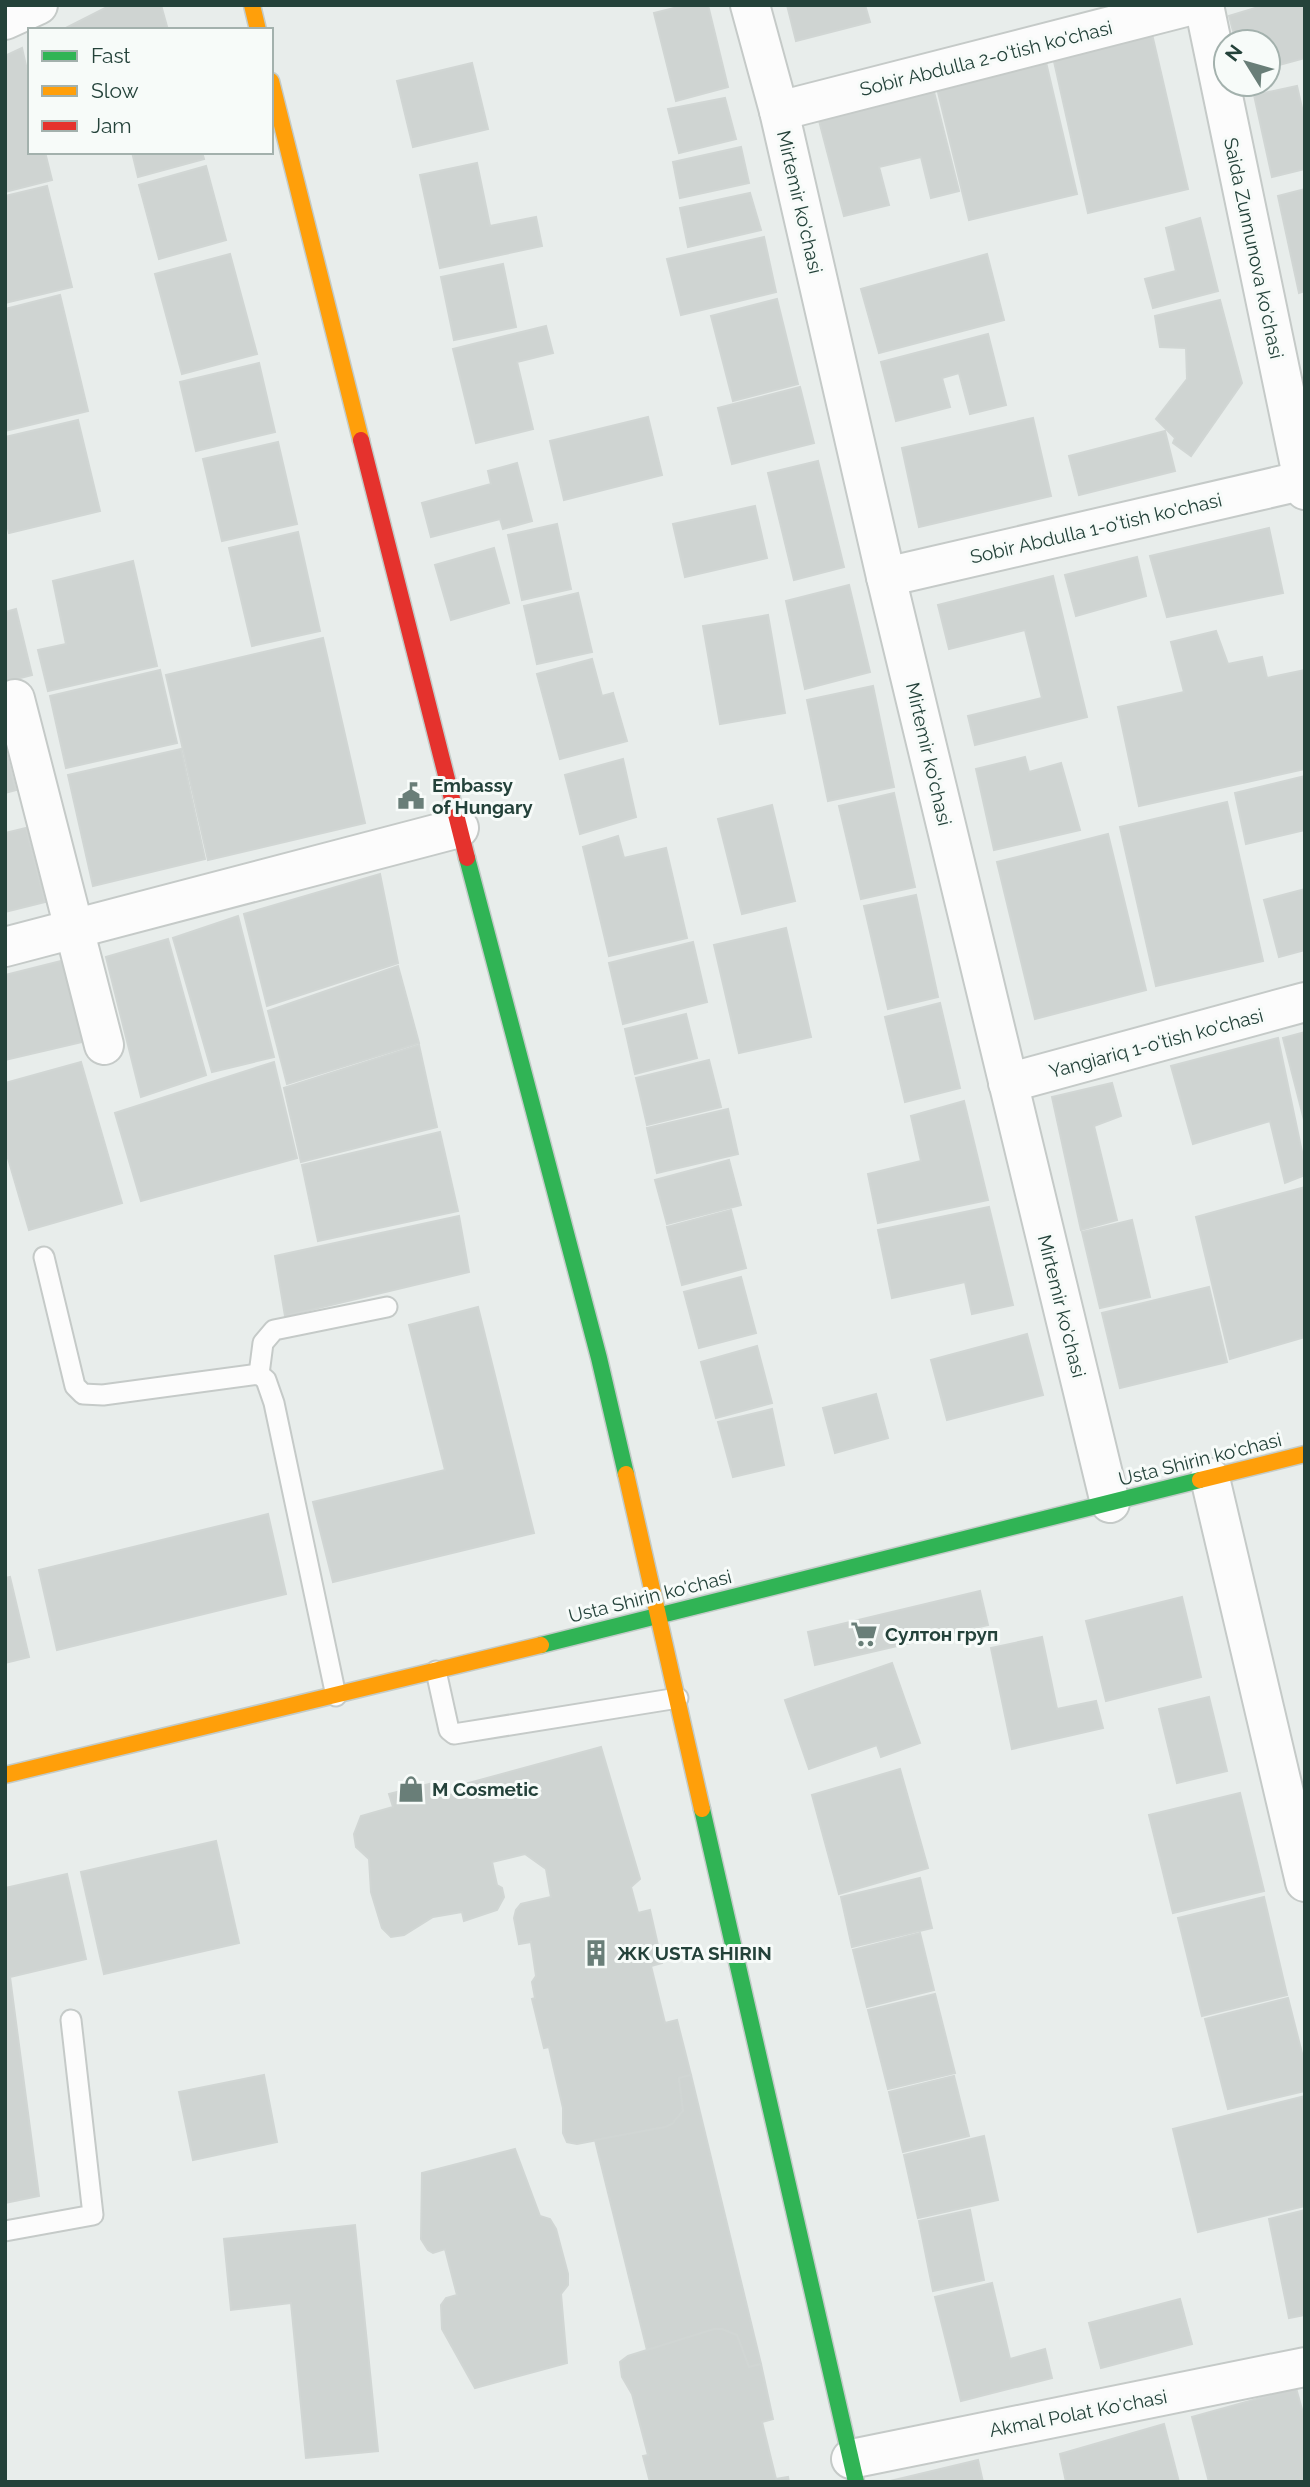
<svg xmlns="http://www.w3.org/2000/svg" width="1310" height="2487" viewBox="0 0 1310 2487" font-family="Raleway,sans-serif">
<rect width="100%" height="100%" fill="#e8edeb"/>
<!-- building -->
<g fill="#cfd4d2" stroke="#d1d6d4" stroke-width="2">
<polygon points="111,5 161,5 168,30 62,30"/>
<polygon points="686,5 708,5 728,87 676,101 654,13"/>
<polygon points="787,5 865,5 870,22 796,41"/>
<polygon points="1265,5 1305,5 1305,58 1268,68 1268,42 1236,42 1229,16"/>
<polygon points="1152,34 1188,189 1088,213 1053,57"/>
<polygon points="22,48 30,83 30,152 45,152 52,180 5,192 5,56"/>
<polygon points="1045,58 1077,194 969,220 936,84"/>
<polygon points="472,63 488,129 413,147 397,81"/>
<polygon points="932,84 959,191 931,198 921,157 879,167 889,205 844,216 817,113"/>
<polygon points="1297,86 1305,121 1305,169 1272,177 1254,95"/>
<polygon points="725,98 736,139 679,153 668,109"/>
<polygon points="741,147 749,183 680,198 673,162"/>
<polygon points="132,152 202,152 204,159 138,177"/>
<polygon points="477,163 490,226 536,217 542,246 440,268 420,175"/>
<polygon points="206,166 226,240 159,259 139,185"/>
<polygon points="47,186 72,287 5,303 5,196"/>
<polygon points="1305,189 1305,291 1299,293 1278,196"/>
<polygon points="750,193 761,230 688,247 680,208"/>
<polygon points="1200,218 1218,291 1153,308 1145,279 1176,271 1166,228"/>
<polygon points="764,237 776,292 681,315 667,259"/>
<polygon points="230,254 257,354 182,374 155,274"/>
<polygon points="987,254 1004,320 879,353 861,289"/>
<polygon points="503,264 516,327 454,340 441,277"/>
<polygon points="60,295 88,411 5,431 5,309"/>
<polygon points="777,299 798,384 733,401 711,316"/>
<polygon points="1220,300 1242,383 1191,456 1173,443 1175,438 1156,419 1187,379 1186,348 1160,347 1155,316"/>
<polygon points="546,326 553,353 517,362 533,429 476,443 453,349"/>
<polygon points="988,334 1006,405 970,414 959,373 942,378 950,407 896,421 881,362"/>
<polygon points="259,363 275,432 196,451 180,382"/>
<polygon points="800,387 814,443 732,464 718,408"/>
<polygon points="648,417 662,475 564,500 550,441"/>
<polygon points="1033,418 1051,496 919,527 902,448"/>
<polygon points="78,420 100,511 9,533 5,516 5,437"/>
<polygon points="1165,431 1175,471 1079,495 1069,456"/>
<polygon points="278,442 297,524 222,541 203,459"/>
<polygon points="818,461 844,567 794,580 768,473"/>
<polygon points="517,463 532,521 503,529 500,519 431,537 422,503 491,484 488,471"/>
<polygon points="755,506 767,558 685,577 673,524"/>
<polygon points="557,524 571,589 522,600 508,535"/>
<polygon points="1269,528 1283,593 1167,617 1150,556"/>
<polygon points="298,532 320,631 252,646 229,548"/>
<polygon points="494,548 509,603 451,620 435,565"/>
<polygon points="1137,557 1146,596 1076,616 1065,575"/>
<polygon points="133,561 157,666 48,691 38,650 66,644 53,581"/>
<polygon points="1053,576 1087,717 975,745 968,716 1042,698 1025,630 949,649 938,605"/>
<polygon points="849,585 870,672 805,689 786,601"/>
<polygon points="578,593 592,652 537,664 524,606"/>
<polygon points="16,609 32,675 5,682 5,612"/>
<polygon points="768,615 785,713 720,724 703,626"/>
<polygon points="1216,631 1228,664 1262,657 1267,678 1305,670 1305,769 1139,806 1118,707 1184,692 1171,642"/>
<polygon points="323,638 365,823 208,860 166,675"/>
<polygon points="592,659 602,696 613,693 627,741 560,759 537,674"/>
<polygon points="160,670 177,743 66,768 50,696"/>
<polygon points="873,686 894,787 828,801 807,700"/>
<polygon points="5,748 16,790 5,793"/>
<polygon points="181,749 205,859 93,886 68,775"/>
<polygon points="1025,757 1029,772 1061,763 1080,830 994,850 976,769"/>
<polygon points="623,759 636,817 580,834 565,775"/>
<polygon points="1305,776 1305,830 1246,844 1235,793"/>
<polygon points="894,793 915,887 861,899 839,806"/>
<polygon points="1227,802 1263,961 1156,986 1120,827"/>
<polygon points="772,805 795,901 742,914 718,819"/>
<polygon points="26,828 45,902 5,912 5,833"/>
<polygon points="1108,834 1146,990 1035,1019 997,862"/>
<polygon points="618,836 624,858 666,848 687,938 609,956 583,847"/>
<polygon points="380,874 398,963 267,1006 244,914"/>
<polygon points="1305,889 1305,950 1279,957 1264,900"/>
<polygon points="916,895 938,997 888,1009 864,906"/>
<polygon points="238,916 274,1057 212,1072 173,938"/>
<polygon points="786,928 811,1037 739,1053 714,945"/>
<polygon points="168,939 206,1075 141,1097 106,957"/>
<polygon points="693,942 707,1002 623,1024 609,963"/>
<polygon points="65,960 82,1042 5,1060 5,975"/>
<polygon points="398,966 419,1043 287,1084 268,1011"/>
<polygon points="940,1003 960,1088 905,1102 885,1017"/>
<polygon points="686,1014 697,1058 635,1074 625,1029"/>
<polygon points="1305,1032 1305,1124 1283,1038"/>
<polygon points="1278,1038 1305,1166 1305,1175 1285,1183 1270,1121 1193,1144 1171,1066"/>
<polygon points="419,1045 437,1127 301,1162 284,1088"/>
<polygon points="709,1060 721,1107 647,1125 636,1078"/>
<polygon points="81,1062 122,1203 29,1230 5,1148 5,1083"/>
<polygon points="274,1062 297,1158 141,1201 115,1113"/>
<polygon points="1112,1083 1121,1116 1094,1126 1117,1220 1081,1230 1052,1097"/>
<polygon points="964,1101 988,1200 878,1223 868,1174 921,1161 911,1116"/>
<polygon points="728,1109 738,1154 657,1173 647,1128"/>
<polygon points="440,1132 458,1211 318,1241 302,1165"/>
<polygon points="729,1160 741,1205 667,1224 655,1180"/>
<polygon points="1305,1187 1305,1337 1230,1359 1196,1217"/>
<polygon points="989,1207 1013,1305 972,1314 965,1282 892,1298 878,1230"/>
<polygon points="731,1210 746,1268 682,1285 667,1227"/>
<polygon points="459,1216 469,1272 285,1316 275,1256"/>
<polygon points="1132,1220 1150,1297 1100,1308 1082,1232"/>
<polygon points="741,1277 756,1333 699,1348 684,1292"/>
<polygon points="1209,1287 1227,1362 1120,1388 1102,1313"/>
<polygon points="478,1307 534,1533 333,1582 313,1502 445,1470 409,1325"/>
<polygon points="1027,1334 1043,1395 947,1420 931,1360"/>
<polygon points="757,1346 772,1403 716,1418 701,1362"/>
<polygon points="876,1394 888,1438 835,1453 823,1408"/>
<polygon points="772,1409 784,1465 733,1477 718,1422"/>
<polygon points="268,1514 286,1594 57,1650 39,1570"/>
<polygon points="10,1577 29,1657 5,1663 5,1578"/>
<polygon points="980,1591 988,1625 815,1665 808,1632"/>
<polygon points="1182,1597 1201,1677 1106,1701 1086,1621"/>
<polygon points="1042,1637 1057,1709 1096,1701 1103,1728 1012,1749 991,1648"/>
<polygon points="892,1663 920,1743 881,1757 877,1745 809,1769 785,1700"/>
<polygon points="1209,1697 1227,1771 1177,1783 1159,1709"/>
<polygon points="601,1747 640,1879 631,1887 638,1913 650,1910 662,1963 651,1966 665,2023 677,2020 691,2075 679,2078 683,2111 672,2124 665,2127 577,2144 567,2142 563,2133 563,2108 553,2065 549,2047 544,2048 532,1999 535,1998 532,1982 536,1976 531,1942 519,1944 514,1918 516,1910 521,1904 551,1897 546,1869 525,1854 492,1862 497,1885 502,1888 504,1897 497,1910 464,1921 462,1912 433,1917 404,1935 391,1937 382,1928 371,1892 369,1859 356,1847 354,1834 361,1816 393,1807 389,1794 433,1783 442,1785 444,1797 456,1793 454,1787"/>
<polygon points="900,1769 928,1868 839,1894 812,1795"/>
<polygon points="1240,1793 1264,1891 1173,1913 1149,1815"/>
<polygon points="216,1841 239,1943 104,1974 81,1872"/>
<polygon points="67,1874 86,1959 10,1977 39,2196 5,2203 5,1888"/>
<polygon points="920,1878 932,1928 852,1947 841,1897"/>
<polygon points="1264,1897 1287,1995 1202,2016 1178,1918"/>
<polygon points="920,1933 934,1990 867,2007 853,1950"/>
<polygon points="935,1994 955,2073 888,2089 868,2010"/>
<polygon points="1288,1998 1305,2065 1305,2091 1228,2109 1205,2019"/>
<polygon points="264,2075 277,2142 193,2160 179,2092"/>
<polygon points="691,2075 761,2364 749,2367 737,2335 722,2329 647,2350 595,2140 665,2127 672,2124 683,2111 679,2078"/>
<polygon points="954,2076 969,2136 903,2152 889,2092"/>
<polygon points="1305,2096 1305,2206 1198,2232 1173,2129"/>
<polygon points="984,2136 998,2200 918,2218 904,2155"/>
<polygon points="515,2149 540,2216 550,2219 556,2229 568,2274 568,2285 561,2294 567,2363 475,2388 442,2329 441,2305 446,2298 457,2295 445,2249 433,2253 428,2250 421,2239 422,2173"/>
<polygon points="970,2210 984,2280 933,2291 919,2221"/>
<polygon points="1305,2210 1305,2315 1289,2318 1269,2219"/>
<polygon points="355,2225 378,2451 306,2458 291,2303 231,2310 224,2239"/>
<polygon points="992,2283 1010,2359 1045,2349 1052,2378 961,2401 935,2297"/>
<polygon points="1180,2299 1192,2344 1101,2368 1089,2323"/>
<polygon points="714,2329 722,2329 737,2335 749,2367 761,2364 773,2419 762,2422 776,2479 788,2477 789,2482 650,2482 643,2456 648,2455 632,2394 622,2377 620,2362 628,2356"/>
<polygon points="1296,2388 1305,2420 1305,2482 1209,2482 1192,2417"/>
<polygon points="1164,2424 1179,2482 1066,2482 1060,2454"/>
<polygon points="978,2460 983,2482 886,2482"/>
</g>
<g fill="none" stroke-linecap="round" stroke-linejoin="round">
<defs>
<g id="lane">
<polyline points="44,1257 75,1386 83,1394 103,1395 259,1374 266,1380 274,1403 336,1696"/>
<polyline points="259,1374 263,1343 274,1330 387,1307"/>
<polyline points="436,1671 449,1730 454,1734 678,1698"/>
<polyline points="5,2231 93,2215 71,2020"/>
</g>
<g id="street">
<polyline points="750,5 779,111 886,577 1110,1503"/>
<polyline points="1204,5 1305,490"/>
<polyline points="5,20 38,5"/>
<polyline points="779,111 1193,5"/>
<polyline points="886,577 1305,480"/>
<polyline points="15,699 104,1045"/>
<polyline points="5,947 459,828"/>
<polyline points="1008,1083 1305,1002"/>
<polyline points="1210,1478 1305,1882"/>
<polyline points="851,2459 1305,2367"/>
</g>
<g id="fast">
<polyline points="467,858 599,1358 626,1474"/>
<polyline points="541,1645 1200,1480"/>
<polyline points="702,1809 856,2482"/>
</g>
<g id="slow">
<polyline points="252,5 258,30"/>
<polyline points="271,81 361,440"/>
<polyline points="626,1474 702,1809"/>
<polyline points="1200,1480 1305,1454"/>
<polyline points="5,1775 541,1645"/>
</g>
<polyline id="jam" points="361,440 467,858"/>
</defs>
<!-- lane casing -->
<use href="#lane" stroke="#c5cac8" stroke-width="23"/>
<!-- street casing -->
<use href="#street" stroke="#c5cac8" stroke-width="42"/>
<!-- fast casing -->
<use href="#fast" stroke="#c3cbc8" stroke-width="19"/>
<!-- slow casing -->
<use href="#slow" stroke="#c3cbc8" stroke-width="19"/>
<!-- jam casing -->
<use href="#jam" stroke="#c3cbc8" stroke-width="19"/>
<!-- lane -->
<use href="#lane" stroke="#fcfcfc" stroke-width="19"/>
<!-- street -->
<use href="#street" stroke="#fcfcfc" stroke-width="38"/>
<!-- fast -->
<use href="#fast" stroke="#30b455" stroke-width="16"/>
<!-- slow -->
<use href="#slow" stroke="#ff9f0a" stroke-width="16"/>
<!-- jam -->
<use href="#jam" stroke="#e5322d" stroke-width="16"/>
</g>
<!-- icons -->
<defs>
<symbol id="civic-bare" viewBox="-9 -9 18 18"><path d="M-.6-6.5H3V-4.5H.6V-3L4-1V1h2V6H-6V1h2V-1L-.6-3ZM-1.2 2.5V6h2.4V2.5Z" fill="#697e78" stroke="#f7fbf9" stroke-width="2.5" paint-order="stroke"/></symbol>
<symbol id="supermarket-bare" viewBox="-9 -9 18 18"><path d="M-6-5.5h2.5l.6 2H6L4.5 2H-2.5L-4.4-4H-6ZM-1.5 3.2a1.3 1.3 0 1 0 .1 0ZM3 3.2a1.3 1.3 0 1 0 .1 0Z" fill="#697e78" stroke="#f7fbf9" stroke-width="2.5" paint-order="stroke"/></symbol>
<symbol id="shop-bare" viewBox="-9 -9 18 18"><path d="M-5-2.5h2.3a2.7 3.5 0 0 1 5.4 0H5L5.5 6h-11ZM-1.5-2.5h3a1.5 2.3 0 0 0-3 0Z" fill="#697e78" stroke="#f7fbf9" stroke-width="2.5" paint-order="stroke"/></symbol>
<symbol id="building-bare" viewBox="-9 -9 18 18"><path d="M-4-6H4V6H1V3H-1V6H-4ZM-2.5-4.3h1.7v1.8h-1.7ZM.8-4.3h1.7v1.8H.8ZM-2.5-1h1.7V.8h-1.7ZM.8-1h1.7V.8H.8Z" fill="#697e78" stroke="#f7fbf9" stroke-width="2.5" paint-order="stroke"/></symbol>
</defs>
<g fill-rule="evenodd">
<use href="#civic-bare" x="392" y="777" width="38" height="38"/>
<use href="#supermarket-bare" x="845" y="1615" width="38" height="38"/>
<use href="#shop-bare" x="392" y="1770" width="38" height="38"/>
<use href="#building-bare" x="577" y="1934" width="38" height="38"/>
</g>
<g text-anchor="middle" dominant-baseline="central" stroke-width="6" stroke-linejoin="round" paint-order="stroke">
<!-- street labels -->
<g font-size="19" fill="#24423a" stroke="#f7fbf9">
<text transform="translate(986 58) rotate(-14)">Sobir Abdulla 2-o'tish ko'chasi</text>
<text transform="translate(800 202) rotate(77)">Mirtemir ko'chasi</text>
<text transform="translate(1254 248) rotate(78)">Saida Zunnunova ko'chasi</text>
<text transform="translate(1096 528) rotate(-13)">Sobir Abdulla 1-o'tish ko'chasi</text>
<text transform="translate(929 754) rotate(77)">Mirtemir ko'chasi</text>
<text transform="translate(1156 1043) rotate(-15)">Yangiariq 1-o'tish ko'chasi</text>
<text transform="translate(1062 1306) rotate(76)">Mirtemir ko'chasi</text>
<text transform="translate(1200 1459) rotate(-14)">Usta Shirin ko'chasi</text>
<text transform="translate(650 1596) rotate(-14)">Usta Shirin ko'chasi</text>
<text transform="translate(1078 2413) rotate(-11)">Akmal Polat Ko'chasi</text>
</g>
<!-- poi labels -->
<g font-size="19" font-weight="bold" fill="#24423a" stroke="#f7fbf9" text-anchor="start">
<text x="432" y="785">Embassy<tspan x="432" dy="22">of Hungary</tspan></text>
<text x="885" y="1634">Султон груп</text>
<text x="432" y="1789">M Cosmetic</text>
<text x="617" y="1953">ЖК USTA SHIRIN</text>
</g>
</g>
<!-- border -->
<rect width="1310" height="2487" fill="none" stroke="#24423a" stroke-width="14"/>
<!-- legend -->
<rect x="28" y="28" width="245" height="126" fill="#f7fbf9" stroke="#a3b1ad" stroke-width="2"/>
<rect x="42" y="51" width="35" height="10" fill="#30b455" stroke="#a3b1ad" stroke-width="2"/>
<text x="91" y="63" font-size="21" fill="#24423a">Fast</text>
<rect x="42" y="86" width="35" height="10" fill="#ff9f0a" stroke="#a3b1ad" stroke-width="2"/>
<text x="91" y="98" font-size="21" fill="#24423a">Slow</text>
<rect x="42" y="121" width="35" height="10" fill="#e5322d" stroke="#a3b1ad" stroke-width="2"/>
<text x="91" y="133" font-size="21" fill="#24423a">Jam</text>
<!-- north arrow -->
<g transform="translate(1247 63) rotate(307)"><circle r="33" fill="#f7fbf9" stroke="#a3b1ad" stroke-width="2"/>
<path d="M0-5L12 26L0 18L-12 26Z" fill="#697e78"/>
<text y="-10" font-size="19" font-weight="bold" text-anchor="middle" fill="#24423a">N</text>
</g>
</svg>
